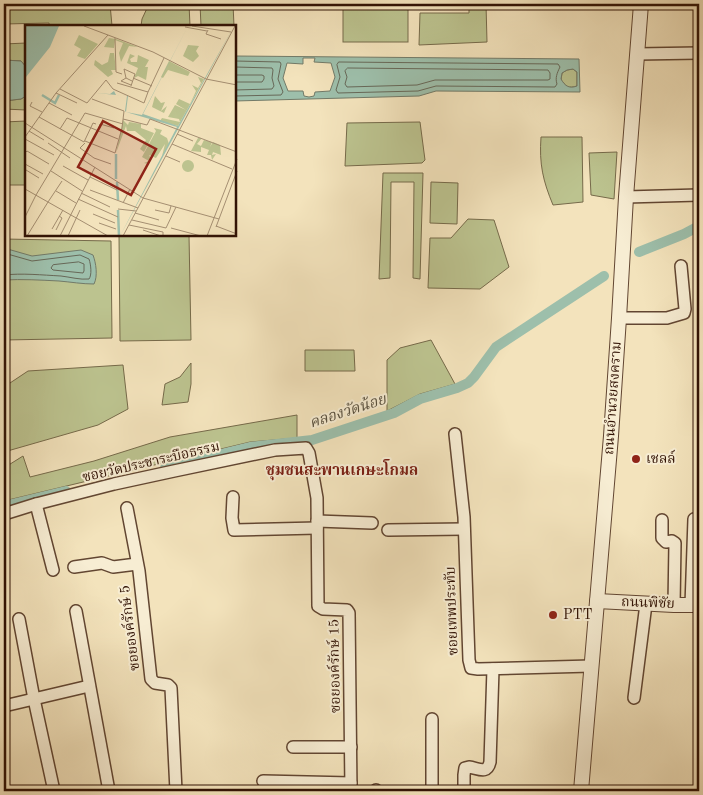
<svg xmlns="http://www.w3.org/2000/svg" width="703" height="795" viewBox="0 0 703 795" font-family="'Old Standard TT','Noto Serif Thai',serif">
<rect width="100%" height="100%" fill="#f3e3bc"/>
<filter id="stains"><feTurbulence type="fractalNoise" baseFrequency=".004" numOctaves="4"/><feColorMatrix values="0 0 0 0 .2 0 0 0 0 .09 0 0 0 0 .02 0 0 0 .5 -.17"/></filter>
<radialGradient id="worn" r=".72"><stop offset=".6" stop-color="#630" stop-opacity="0"/><stop offset="1" stop-color="#630" stop-opacity=".3"/></radialGradient>
<!-- green -->
<g fill="#bcc38f" stroke="#766a4a">
<polygon points="4,4 110,4 112,26 49,26 49,23 4,24"/>
<polygon points="149,4 189,4 190,26 141,26 142,19"/>
<polygon points="200,4 233,4 234,26 201,26"/>
<rect x="343" y="4" width="65" height="38"/>
<polygon points="469,4 486,4 487,42 419,45 420,13 469,13"/>
<polygon points="26,43 26,67 21,61 4,60 4,44"/>
<path d="M573,69L577,72V86C568,89 566,86 561,80L562,73L567,70Z"/>
<polygon points="26,96 26,110 4,109 4,101 21,99"/>
<polygon points="26,121 26,185 4,185 4,122"/>
<polygon points="420,122 425,160 422,163 345,166 347,123"/>
<path d="M541,137H582L583,202L553,205C543,181 539,164 541,137Z"/>
<polygon points="617,152 614,199 591,195 589,153"/>
<polygon points="383,173 423,173 420,279 413,278 414,182 391,182 390,278 379,279"/>
<polygon points="431,182 458,183 457,224 430,223"/>
<polygon points="468,219 494,220 509,267 480,289 428,288 430,238 451,238"/>
<polygon points="119,235 189,235 191,340 120,341"/>
<polygon points="4,239 111,241 112,338 4,340"/>
<polygon points="431,340 455,384 420,394 387,411 387,360 400,348"/>
<polygon points="305,350 354,350 355,371 305,371"/>
<polygon points="191,363 191,384 188,402 162,405 165,384 180,377"/>
<polygon points="123,365 128,409 98,425 4,452 4,387 28,371"/>
<polygon points="297,415 297,438 250,442 4,501 4,481 7,466 23,456 30,477 94,461 170,437"/>
</g>
<!-- water -->
<g fill="#9dbfab" stroke="#727a68" fill-rule="evenodd">
<path d="M235,56L579,59L580,92L436,91L419,96L235,101ZM303,58H315L314,62L331,63L335,77L330,91L315,92L314,96L309,97L304,96L303,91H288L283,78L287,63L303,64ZM573,69L577,72V86C569,89 565,86 561,79L562,73L567,70Z"/>
<polygon points="4,60 21,61 26,67 26,96 21,99 4,101"/>
<path d="M4,248L32,256L81,250L93,255C96,263 98,276 94,284C82,284 71,282 59,281C40,280 22,279 4,280Z"/>
</g>
<g fill="none" stroke-linecap="round" stroke-linejoin="round">
<!-- shore -->
<g stroke="#676858" stroke-width="1">
<polyline points="235,61 280,62 281,64 278,79 283,92 281,95 235,96"/>
<path d="M339,62L558,64L560,67C557,73 555,78 557,84L555,87L436,86L418,91L338,93L336,90L340,77L337,65Z"/>
<polyline points="235,67 272,68 273,70 272,78 274,86 272,89 235,90"/>
<polygon points="348,68 548,70 550,73 550,79 548,80 435,80 417,85 347,87 345,84 347,77 345,71"/>
<polyline points="235,75 262,75 264,76 264,79 262,82 235,82"/>
<path d="M4,253L32,261L80,255L89,259C91,265 92,275 89,279C80,280 70,277 61,276C42,275 22,273 4,275"/>
<polygon points="79,262 84,264 84,271 83,273 53,270 51,268 53,265"/>
</g>
<!-- canal -->
<g stroke="#9dbfab" stroke-width="10">
<polyline points="639,252 684,234 699,226"/>
<polyline points="165,468 250,447 312,440 394,413 420,399 457,388 468,383 474,377 496,347 604,276"/>
<polyline points="4,506 66,491"/>
</g>
<defs>
<g id="minor">
<polyline points="637,54 699,53"/>
<polyline points="626,197 699,195"/>
<polyline points="619,318 667,318 684,313 685,309 681,266"/>
<polyline points="455,434 464,517 469,660 471,668 478,669 591,666"/>
<polyline points="233,497 232,518 234,530 317,528"/>
<polyline points="36,504 53,570"/>
<polyline points="127,508 139,571 151,679 155,683 168,685 171,688 176,791"/>
<polyline points="4,514 36,504 114,484 174,471 275,450 306,448 309,453 317,498 318,606 323,609 347,610 349,613 351,791"/>
<polyline points="662,520 662,538 666,542 672,541 675,543 674,605"/>
<polyline points="317,521 372,523"/>
<polyline points="388,530 464,529"/>
<polyline points="74,567 102,563 113,567 137,564"/>
<polyline points="691,605 694,519"/>
<polyline points="76,611 109,791"/>
<polyline points="19,619 34,699 54,791"/>
<polyline points="634,698 646,604"/>
<polyline points="4,706 89,686"/>
<polyline points="293,747 351,747"/>
<polyline points="263,781 351,783"/>
<polyline points="376,791 376,790"/>
<polyline points="432,791 432,719"/>
<path d="M464,791V775L465,768L469,767C478,768 487,775 490,762L493,669"/>
</g>
<g id="tertiary">
<polyline points="597,601 674,605 699,605"/>
<polyline points="581,791 611,436 619,318 626,197 641,4"/>
</g>
</defs>
<!-- minor casing -->
<use href="#minor" stroke="#624632" stroke-width="14"/>
<!-- tertiary casing -->
<use href="#tertiary" stroke="#624632" stroke-width="16"/>
<!-- minor -->
<use href="#minor" stroke="#f7edd3" stroke-width="11"/>
<!-- tertiary -->
<use href="#tertiary" stroke="#f7edd3" stroke-width="14"/>
</g>
<!-- markers -->
<g fill="#8f2418" stroke="#f7edd3" stroke-width="2">
<circle cx="636" cy="459" r="5"/>
<circle cx="553" cy="615" r="5"/>
</g>
<g text-anchor="middle" dominant-baseline="central" stroke-width="4" stroke-linejoin="round" paint-order="stroke">
<!-- street labels -->
<g font-size="14" fill="#311204" stroke="#f7edd3">
<text transform="translate(613 398) rotate(-86)">ถนนอำนวยสงคราม</text>
<text transform="translate(151 462) rotate(-13)">ซอยวัดประชาระบือธรรม</text>
<text transform="translate(648 603) rotate(2)">ถนนพิชัย</text>
<text transform="translate(452 611) rotate(-92)">ซอยเทพประทับ</text>
<text transform="translate(130 628) rotate(-97)">ซอยองค์รักษ์ 5</text>
<text transform="translate(335 666) rotate(-91)">ซอยองค์รักษ์ 15</text>
</g>
<!-- poi labels -->
<g font-size="14" fill="#311204" stroke="#f7edd3" text-anchor="start">
<text x="646" y="459">เชลล์</text>
<text x="563" y="615">PTT</text>
</g>
<!-- water labels -->
<g font-size="15" font-style="italic" fill="#574f3e" stroke="#f7edd3">
<text transform="translate(348 412) rotate(-18)">คลองวัดน้อย</text>
</g>
<!-- neighbourhood labels -->
<g font-size="15" font-weight="bold" fill="#7a1f14" stroke="#f7edd3">
<text x="342" y="471">ชุมชนสะพานเกษะโกมล</text>
</g>
</g>
<!-- overview -->
<g transform="translate(25 25)">
<rect width="211" height="211" fill="#f3e3bc"/>
<path d="M54,10L73,19L60,34L52,31L56,24L49,20ZM84,13L91,14L113,22L104,21L96,37L94,28L98,18L90,15L89,23L79,22ZM163,20L174,21L171,26L174,31L168,37L158,31ZM85,28H89L91,45H86L88,49L83,52L69,40L70,35L77,40L83,37ZM105,29L110,31L105,34L106,37H112L113,30L124,35L120,42H123L121,55L113,51L109,53L113,43L102,38ZM144,36L165,47L163,51L143,45L138,53L136,52ZM173,52L179,54L153,101L135,96L137,93L155,97L154,94L143,92L150,80L161,85L151,79L154,74L165,79L171,66L167,60L173,63L176,58ZM130,71L136,78L140,77L136,86L142,81L139,88L127,82ZM98,95L103,100L104,97L116,99V103L129,108L119,127L115,124L121,115L110,106H102L101,101L91,128ZM129,103L137,105L135,109L142,113L144,119L137,131L140,119L131,133L124,130L126,134L123,139L119,138L124,136L117,132L131,106ZM173,113H177L172,119L176,121L179,115L187,117L185,122L188,117L195,120L194,124L195,120L196,130L188,127L187,130L191,129L187,135L186,130H182L184,125L176,122V127L166,126ZM157 141a6 6 0 1 1 12 0a6 6 0 1 1-12 0Z" fill="#bcc38f"/>
<path d="M1,1H34L25,22L1,52ZM163,1L118,89L153,101L209,1L95,211L152,102L101,87L100,86L102,71L71,68L63,80L71,68L85,69L89,66L91,70L103,71L101,87L117,90Z" fill="#9dbfab"/>
<path fill="none" stroke="#9dbfab" stroke-width="2.5" d="M0,17L10,1M0,33L20,1M0,37L28,1M0,45L30,1M17,70L30,78L34,70M91,129V154M92,157L93,175M93,185L94,211"/>
<path fill="none" stroke="#a58f72" stroke-width="1" d="M59,1L83,10M167,1L206,7M160,2L182,6M183,5L181,9L196,14M83,10L128,27L181,54L212,60M90,13L91,47L97,49M101,53L96,56L106,60M108,53L127,61M92,58L123,67L139,33M106,61L110,49L99,44L101,53L107,56M35,64L62,78L81,55L88,64L119,78L123,67M31,68L52,78M7,77L5,81L17,87M24,78L47,90M14,92L59,117L68,98L71,99M98,94L122,100L125,94L212,127M0,98L118,173L194,194M35,104L42,93L93,114M73,105L75,99L89,103M4,106L19,115M152,109L168,116M0,112L31,68L83,10M0,114L29,130M60,116L90,128L97,103L99,86L67,74M23,118L45,133M60,118L55,123L69,133M147,119L207,144M0,128L2,126L24,139M141,131L155,137M69,133L86,139M0,139L18,149M38,141L63,155M1,145L14,153M26,146L57,166M65,152L92,165M0,164L83,211M65,165L113,183M31,166L51,178M56,168L85,182M11,170L60,88L98,99M53,174L93,192M23,177L37,156M98,178L105,164M93,184L111,186M130,185L144,188L146,181M110,188L134,195M68,189L90,198M0,192L11,170M107,195L141,203L151,182M74,198L91,204M104,200L138,207V211M191,201L212,209M191,202L212,146M146,203L176,211M27,204L38,185M31,205L37,193L34,191M118,205L136,211M2,211L23,177M35,211L70,142M43,211L55,185M98,211L210,1M182,211L212,134"/>
<path fill="#8f2418" fill-opacity="0.15" stroke="#8f2418" stroke-width="2.5" d="M78,96L131,124L106,170L53,142Z"/>
<rect width="211" height="211" fill="none" stroke="#311204" stroke-width="2.5"/>
</g>
<!-- margin -->
<rect width="703" height="795" fill="none" stroke="#f3e3bc" stroke-width="20"/>
<rect x="5" y="5" width="693" height="785" fill="none" stroke="#311204" stroke-width="2.5"/>
<rect x="10" y="10" width="683" height="775" fill="none" stroke="#311204"/>
<rect width="100%" height="100%" filter="url(#stains)"/>
<rect width="100%" height="100%" fill="url(#worn)"/>
</svg>
